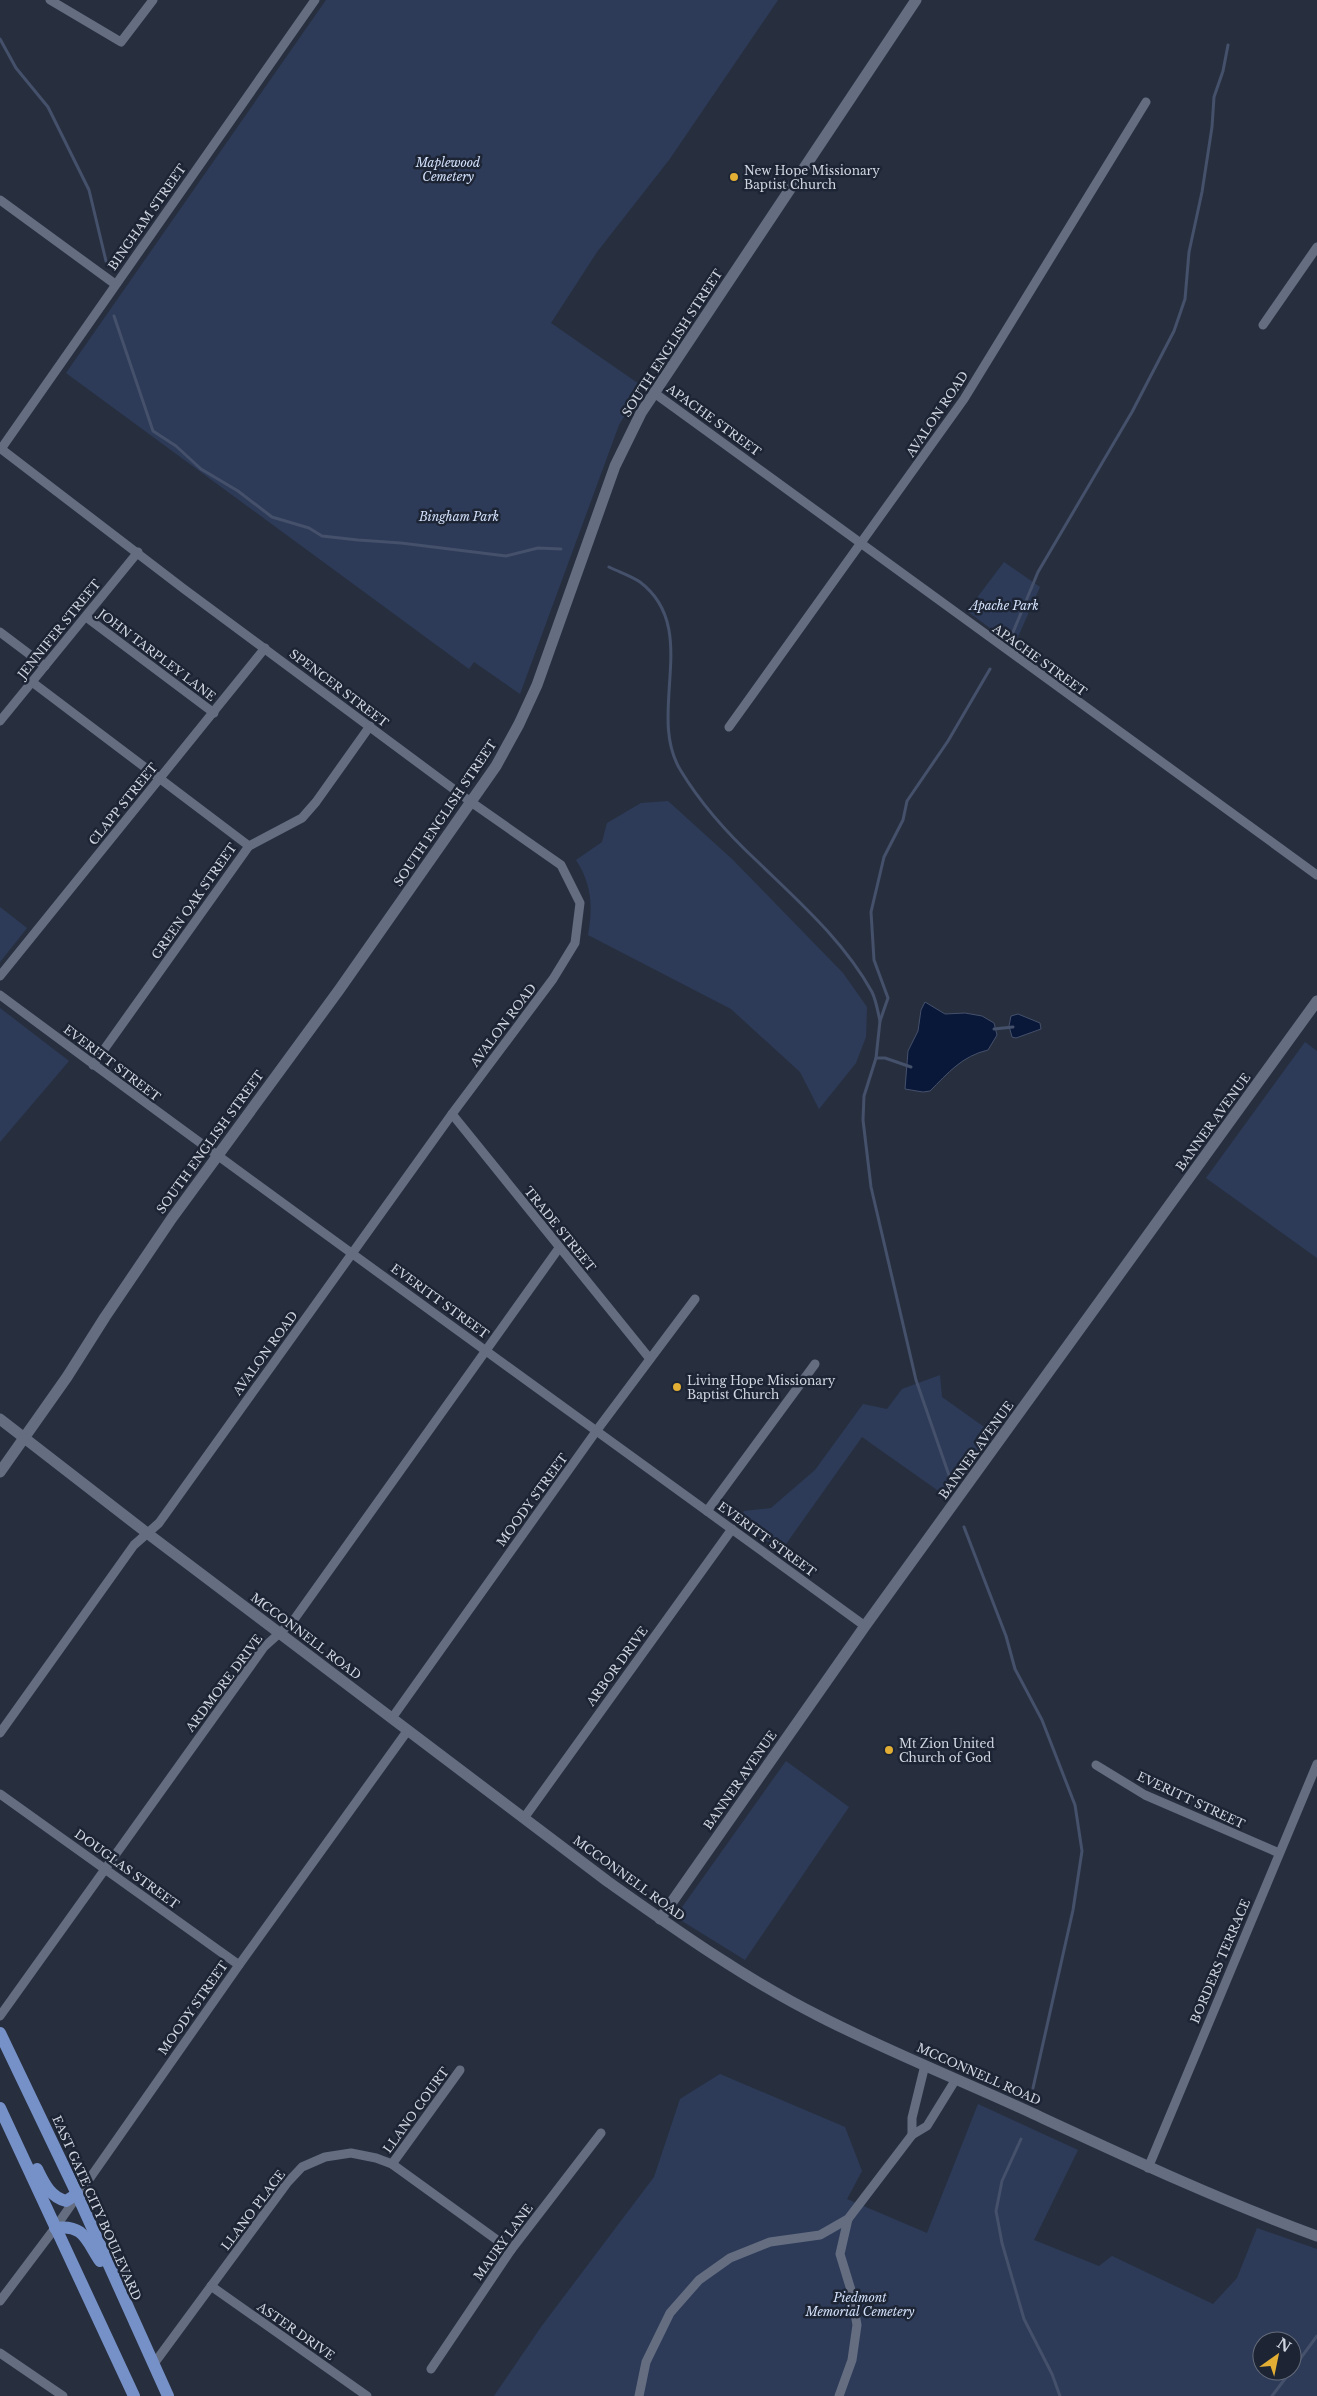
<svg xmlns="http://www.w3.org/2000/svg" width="1317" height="2396" viewBox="0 0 1317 2396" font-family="'Libre Baskerville',serif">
<rect width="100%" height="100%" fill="#272f3f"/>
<!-- green -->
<g fill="#2d3b59" fill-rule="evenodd">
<polygon points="326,0 778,0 669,160 597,252 551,323 642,386 619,425 520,694 474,662 469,669 66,373"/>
<polygon points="1004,562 1040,587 1014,646 967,611"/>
<path d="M668,801L732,859L843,973L867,1007L866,1037L856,1063L819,1109L800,1072L731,1009L588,935C593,907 592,884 576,860L602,842L607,823L641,803Z"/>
<polygon points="0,907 27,928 0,962"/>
<polygon points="0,1008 69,1061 0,1142"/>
<polygon points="1305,1042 1317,1051 1317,1258 1206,1178"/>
<polygon points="940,1375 942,1397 994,1434 947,1497 862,1437 781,1551 738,1520 744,1511 771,1508 815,1470 863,1404 887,1409 902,1389"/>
<polygon points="786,1761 849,1807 745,1960 682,1921 680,1910"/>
<path d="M720,2074L845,2127L862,2171L847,2199L927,2233L978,2104L1078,2150L1034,2240L1099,2266L1112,2256L1213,2304L1237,2278L1257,2228L1317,2249V2396H494L541,2327L654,2177L680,2099ZM1262,2341H1292V2371H1262Z"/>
</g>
<!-- water -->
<g fill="#091739" stroke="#45506b">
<path d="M925,1002L945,1014L965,1013L982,1016L994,1023L997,1035L988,1050C962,1056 948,1073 930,1091L923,1092L905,1089L908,1051L918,1031L921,1010Z"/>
<polygon points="1018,1014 1040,1023 1041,1029 1016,1038 1012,1037 1009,1026 1011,1016"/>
</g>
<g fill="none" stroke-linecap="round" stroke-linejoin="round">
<!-- stream -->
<g stroke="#45506b" stroke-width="3">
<polyline points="0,39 16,68 48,107 89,190 106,261"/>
<polyline points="114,316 153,431 176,446 201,469 238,491 272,517 309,528 322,536 358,540 401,543 506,556 538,548 561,549"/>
<path d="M609,567C619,572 631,576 640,582C702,629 645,714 681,771C701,804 729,835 757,861C799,902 843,940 872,992C876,1000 878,1012 880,1021"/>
<polyline points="1009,642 1038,572 1132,412 1174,331 1185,299 1189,252 1202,192 1212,127 1214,97 1223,71 1228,45"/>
<polyline points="994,1029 1013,1027"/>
<polyline points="876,1058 885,1058 911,1067"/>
<polyline points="951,1481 916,1380 871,1187 863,1120 864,1096 876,1058 880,1021 888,998 874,960 871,912 884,857 903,820 907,801 948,741 990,669"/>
<polyline points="964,1527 1006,1636 1015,1669 1042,1720 1075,1805 1082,1851 1073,1910 1033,2088"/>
<polyline points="1021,2139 1002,2181 996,2211 1002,2243 1024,2319 1052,2374 1060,2396"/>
<polyline points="1292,2370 1317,2336"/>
<polyline points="1272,2396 1291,2371"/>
</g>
<!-- minor -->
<g stroke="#656e81" stroke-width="9">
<polyline points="50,0 121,42 153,0"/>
<polyline points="0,200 115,284"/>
<polyline points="1263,325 1317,247"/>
<polyline points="653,392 1317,875"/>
<polyline points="0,448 184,589 471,802 561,865 580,903 575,943 553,979 452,1114 159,1523 134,1545 0,1733"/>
<polyline points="1,449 315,0"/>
<polyline points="86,617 214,713"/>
<polyline points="0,632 45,666"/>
<polyline points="32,682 249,846"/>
<polyline points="0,721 138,552"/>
<polyline points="729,727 964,399 1146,102"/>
<polyline points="0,976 265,648"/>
<path d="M0,995C286,1208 577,1416 865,1626"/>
<polyline points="93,1065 249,846 302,818 316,802 370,726"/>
<polyline points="452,1114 650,1359"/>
<polyline points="707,1511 815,1364"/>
<polyline points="392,1718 597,1430 695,1299"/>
<polyline points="1096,1765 1145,1795 1279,1853"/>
<polyline points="0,1794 239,1965"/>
<polyline points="524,1818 732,1529"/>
<polyline points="0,2016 264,1647 293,1621 559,1248"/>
<polyline points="912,2135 912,2118 925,2065"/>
<polyline points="392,2164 460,2070"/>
<polyline points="1148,2168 1317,1764"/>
<polyline points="211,2286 367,2396"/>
<polyline points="0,2301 55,2228 239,1965 408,1730"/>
<polyline points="0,2353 63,2396"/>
<polyline points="153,2365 287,2183 302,2167 325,2157 351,2153 376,2158 392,2164 511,2250"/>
<polyline points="431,2369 511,2250 601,2133"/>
<polyline points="639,2396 646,2362 670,2313 699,2280 730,2258 770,2242 820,2235 848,2219 912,2135 927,2126 956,2079"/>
<polyline points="839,2396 852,2360 857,2325 851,2290 840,2254 848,2219"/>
</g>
<!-- tertiary -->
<g stroke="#656e81" stroke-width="11">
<path d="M0,1419L147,1533L607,1881C675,1929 745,1979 819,2016C889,2052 963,2081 1034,2114C1129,2158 1219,2200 1317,2236"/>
<polyline points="0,1472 67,1377 105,1317 172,1218 339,990 496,766 519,724 537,685 615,466 641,413 916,0"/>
<polyline points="660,1919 865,1626 1317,1001"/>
</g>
<!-- primary -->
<g stroke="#7691c8" stroke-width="12">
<polyline points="0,2033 77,2194 168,2396"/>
<polyline points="0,2108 134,2396"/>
<path d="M37,2169C44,2183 50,2197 66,2201L77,2194"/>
<path d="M55,2228C84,2224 86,2240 100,2261"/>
</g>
</g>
<!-- markers -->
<g fill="#e3ae34" stroke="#1d2535" stroke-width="2">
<circle cx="734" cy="177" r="5"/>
<circle cx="677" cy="1387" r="5"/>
<circle cx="889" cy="1750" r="5"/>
</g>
<g text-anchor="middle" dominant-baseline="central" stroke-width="5" stroke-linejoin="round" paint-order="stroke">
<!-- park labels -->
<g font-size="12" font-style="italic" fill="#d2e0fa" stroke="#1d2535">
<text x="448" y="162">Maplewood<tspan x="448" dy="14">Cemetery</tspan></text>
<text x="459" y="516">Bingham Park</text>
<text x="1004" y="605">Apache Park</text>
<text x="860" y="2297">Piedmont<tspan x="860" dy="14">Memorial Cemetery</tspan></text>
</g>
<!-- poi labels -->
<g font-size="12" fill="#d1d6e1" stroke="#1d2535" text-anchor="start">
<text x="744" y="170">New Hope Missionary<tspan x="744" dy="14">Baptist Church</tspan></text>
<text x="687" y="1380">Living Hope Missionary<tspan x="687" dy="14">Baptist Church</tspan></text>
<text x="899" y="1743">Mt Zion United<tspan x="899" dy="14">Church of God</tspan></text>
</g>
<!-- street labels -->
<g font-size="12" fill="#d1d6e1" stroke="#1d2535">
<text transform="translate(147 217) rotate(-55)">BINGHAM STREET</text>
<text transform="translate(672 343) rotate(-57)">SOUTH ENGLISH STREET</text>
<text transform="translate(937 414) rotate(-56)">AVALON ROAD</text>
<text transform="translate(714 420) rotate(36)">APACHE STREET</text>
<text transform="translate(59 629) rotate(-51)">JENNIFER STREET</text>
<text transform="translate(157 655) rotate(37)">JOHN TARPLEY LANE</text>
<text transform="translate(1040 660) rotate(36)">APACHE STREET</text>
<text transform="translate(339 688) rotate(37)">SPENCER STREET</text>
<text transform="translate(123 804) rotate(-51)">CLAPP STREET</text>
<text transform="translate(445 813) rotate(-56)">SOUTH ENGLISH STREET</text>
<text transform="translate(194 901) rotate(-55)">GREEN OAK STREET</text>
<text transform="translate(503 1025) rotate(-53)">AVALON ROAD</text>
<text transform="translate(112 1063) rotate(37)">EVERITT STREET</text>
<text transform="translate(1213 1122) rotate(-54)">BANNER AVENUE</text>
<text transform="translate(210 1142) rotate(-54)">SOUTH ENGLISH STREET</text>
<text transform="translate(560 1229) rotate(51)">TRADE STREET</text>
<text transform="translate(440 1301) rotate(36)">EVERITT STREET</text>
<text transform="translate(265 1353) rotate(-54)">AVALON ROAD</text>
<text transform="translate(976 1450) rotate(-54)">BANNER AVENUE</text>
<text transform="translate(532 1500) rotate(-54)">MOODY STREET</text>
<text transform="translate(767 1539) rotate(36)">EVERITT STREET</text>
<text transform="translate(306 1636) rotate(37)">MCCONNELL ROAD</text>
<text transform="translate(617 1666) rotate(-54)">ARBOR DRIVE</text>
<text transform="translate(224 1683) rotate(-53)">ARDMORE DRIVE</text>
<text transform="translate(740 1780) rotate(-55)">BANNER AVENUE</text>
<text transform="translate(1191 1800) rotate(25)">EVERITT STREET</text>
<text transform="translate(127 1869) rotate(36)">DOUGLAS STREET</text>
<text transform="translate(629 1878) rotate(36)">MCCONNELL ROAD</text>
<text transform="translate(1220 1961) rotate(-67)">BORDERS TERRACE</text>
<text transform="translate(193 2008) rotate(-55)">MOODY STREET</text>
<text transform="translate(979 2074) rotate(24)">MCCONNELL ROAD</text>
<text transform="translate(416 2110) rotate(-54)">LLANO COURT</text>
<text transform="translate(97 2208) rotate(66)">EAST GATE CITY BOULEVARD</text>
<text transform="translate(253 2210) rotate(-53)">LLANO PLACE</text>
<text transform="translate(503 2242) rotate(-54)">MAURY LANE</text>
<text transform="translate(296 2331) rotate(35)">ASTER DRIVE</text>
</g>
</g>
<!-- north arrow -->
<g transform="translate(1277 2356) rotate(33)"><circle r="24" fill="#1d2535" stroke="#656c7a"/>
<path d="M0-4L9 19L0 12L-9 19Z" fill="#e3ae34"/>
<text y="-8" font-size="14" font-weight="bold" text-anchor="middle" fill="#d1d6e1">N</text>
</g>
</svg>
